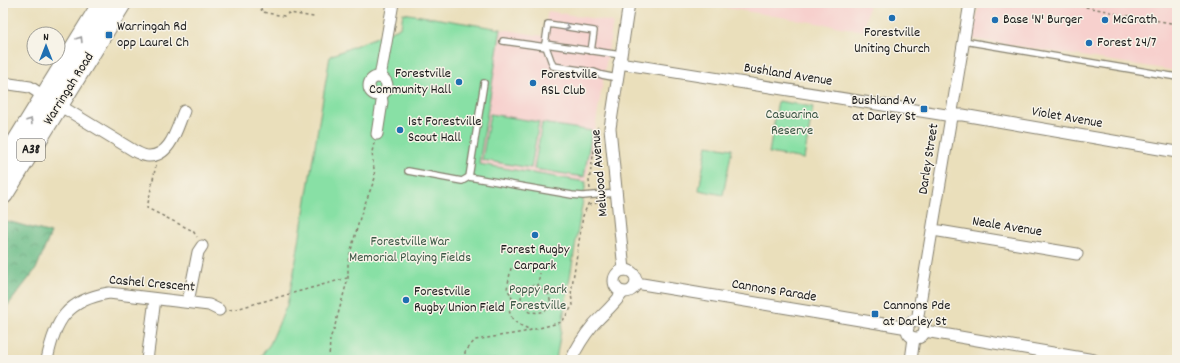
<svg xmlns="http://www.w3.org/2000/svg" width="1180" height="363" viewBox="0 0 1180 363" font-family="Dekko,sans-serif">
<defs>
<pattern id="forest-crowns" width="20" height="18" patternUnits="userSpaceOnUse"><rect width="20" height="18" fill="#6ebe8a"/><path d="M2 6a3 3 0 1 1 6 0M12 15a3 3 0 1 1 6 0" fill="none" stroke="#5a9a70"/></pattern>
</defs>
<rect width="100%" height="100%" fill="#f7f3e8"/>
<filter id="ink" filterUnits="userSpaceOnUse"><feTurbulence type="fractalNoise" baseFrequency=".025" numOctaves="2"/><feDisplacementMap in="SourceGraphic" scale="8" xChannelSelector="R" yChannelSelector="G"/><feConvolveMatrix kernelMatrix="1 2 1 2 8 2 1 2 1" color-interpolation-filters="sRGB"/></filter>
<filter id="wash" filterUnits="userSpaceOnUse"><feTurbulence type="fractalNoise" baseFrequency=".012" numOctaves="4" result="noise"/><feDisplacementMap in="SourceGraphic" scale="16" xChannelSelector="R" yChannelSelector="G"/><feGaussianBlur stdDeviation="0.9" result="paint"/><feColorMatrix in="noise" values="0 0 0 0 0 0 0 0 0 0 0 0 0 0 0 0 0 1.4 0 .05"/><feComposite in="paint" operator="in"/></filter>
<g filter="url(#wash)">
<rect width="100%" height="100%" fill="#eadfbb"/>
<!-- built -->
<g fill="#f7d0cd">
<polygon points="697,3 869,3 864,31"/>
<polygon points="979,3 1177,3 1177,71 972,39"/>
<polygon points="548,11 613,22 586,182 479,164 501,29 543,36"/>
</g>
<!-- green -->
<g fill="#88e0a5" stroke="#527e60">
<polygon points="403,13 501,29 479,164 586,182 556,360 258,360 270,344 287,305 294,272 330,56 401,27"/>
<polygon points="778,101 813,107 804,159 769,153"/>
<polygon points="490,114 539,122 531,168 482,160"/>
<polygon points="542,123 592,131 584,177 534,169"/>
<polygon points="707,145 732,149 723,195 699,190"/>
</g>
<!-- forest -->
<polygon fill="url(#forest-crowns)" stroke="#456d53" points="3,220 51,233 36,269 5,309 3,316"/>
</g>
<g filter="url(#ink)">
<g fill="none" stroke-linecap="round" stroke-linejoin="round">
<defs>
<g id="lane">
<polyline points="503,41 546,47"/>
<polyline points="964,41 1177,77"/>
<polyline points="545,44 621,55"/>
<polyline points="591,51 594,31 548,24 545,44 553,66 594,72 602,75 617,78"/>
<polyline points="408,171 462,181 469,177 572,195 583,196 617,193"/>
<polyline points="469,177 484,83"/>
</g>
<g id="street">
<polyline points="619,63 946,115 963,115 1177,152"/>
<circle cx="378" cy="86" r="9"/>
<polyline points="380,77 393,3"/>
<polyline points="3,83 30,87 45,97"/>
<path d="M59,105L136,152C139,153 144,156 148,156C171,157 177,127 184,111"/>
<polyline points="377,134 382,102 381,95"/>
<polyline points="933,230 1077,254"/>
<polyline points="624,270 610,128 629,3"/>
<circle cx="625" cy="281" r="11"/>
<polyline points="636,283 908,328"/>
<polyline points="188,302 198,252 202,246"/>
<circle cx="916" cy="329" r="9"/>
<polyline points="917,321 970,3"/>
<polyline points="925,331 1094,360"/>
<path d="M47,360C55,320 67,300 109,293L209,305L219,310"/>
<polyline points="147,360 155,299"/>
<path d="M571,360C577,347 584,336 593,325C603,314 615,304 623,292"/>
<polyline points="911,360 914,338"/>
</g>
<g id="highway">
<polyline points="3,165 103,3"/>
<polyline points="3,194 121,3"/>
</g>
</defs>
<!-- lane casing -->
<use href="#lane" stroke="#837e6c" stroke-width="8"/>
<!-- street casing -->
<use href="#street" stroke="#837e6c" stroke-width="13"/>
<!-- highway casing -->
<use href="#highway" stroke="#837e6c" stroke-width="22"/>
<!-- path -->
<g stroke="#837e6c" stroke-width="1.5" stroke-dasharray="3 3" stroke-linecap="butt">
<polyline points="1062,3 1108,11 1117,14 1177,24"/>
<polyline points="261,8 262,12 284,16 289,13 314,17"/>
<polyline points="156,165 147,208 193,231 197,237"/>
<polyline points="590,189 589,181 598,126"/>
<polyline points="589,205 597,203"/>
<path d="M511,268L507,289L511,295L514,307L509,309C511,323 520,325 531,330"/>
<path d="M538,285L549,295L551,305C544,313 540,313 529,312L521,305C520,292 524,285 538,285L540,273"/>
<polyline points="229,310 236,309 347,278"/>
<polyline points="329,360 330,338 334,329 348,278 348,261 361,214 375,178 372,152 374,143"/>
<polyline points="465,360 465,352 475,340 524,332 562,322 573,305 571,295 572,286 583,216 589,202"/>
</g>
<!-- lane -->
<use href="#lane" stroke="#fff" stroke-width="5.5"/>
<!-- street -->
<use href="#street" stroke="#fff" stroke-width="11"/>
<!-- highway -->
<use href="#highway" stroke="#fff" stroke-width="20"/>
</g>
<!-- one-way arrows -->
<defs><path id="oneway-chevron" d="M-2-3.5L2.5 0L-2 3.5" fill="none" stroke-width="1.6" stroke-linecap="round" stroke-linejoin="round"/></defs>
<g stroke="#999">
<use href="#oneway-chevron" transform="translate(567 27) rotate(9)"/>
<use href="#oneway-chevron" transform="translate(80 39) rotate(-58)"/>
<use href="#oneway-chevron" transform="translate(30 121) rotate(-58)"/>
</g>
</g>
<!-- markers -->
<g fill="#1f6fb2" stroke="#f7f3e8" stroke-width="1.5">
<circle cx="892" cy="18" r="4"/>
<circle cx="995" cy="20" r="4"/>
<circle cx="1105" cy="20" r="4"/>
<rect x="105" y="31" width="8" height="8" rx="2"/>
<circle cx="1089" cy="43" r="4"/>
<circle cx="459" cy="82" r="4"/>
<circle cx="533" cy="83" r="4"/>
<rect x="920" y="105" width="8" height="8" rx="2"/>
<circle cx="400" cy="130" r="4"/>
<circle cx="535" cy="235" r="4"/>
<circle cx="406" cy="300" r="4"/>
<rect x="871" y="310" width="8" height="8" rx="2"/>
</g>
<g text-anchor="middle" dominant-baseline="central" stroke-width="3" stroke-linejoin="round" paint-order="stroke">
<!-- shield labels -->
<rect fill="#f7f3e8" stroke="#5e5c59" stroke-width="1" x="17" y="139" width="28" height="22" rx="3"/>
<g font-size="13" font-weight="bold" fill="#1c1c1c">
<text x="31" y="150">A38</text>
</g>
<!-- poi labels -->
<g font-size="14" fill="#1c1c1c" stroke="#f7f3e8" text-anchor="start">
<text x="1003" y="20">Base 'N' Burger</text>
<text x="1113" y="20">McGrath</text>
<text x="117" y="27">Warringah Rd<tspan x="117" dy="16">opp Laurel Ch</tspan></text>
<text x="892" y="33" text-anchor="middle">Forestville<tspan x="892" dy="16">Uniting Church</tspan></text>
<text x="1097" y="43">Forest 24/7</text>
<text x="451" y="74" text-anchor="end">Forestville<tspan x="451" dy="16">Community Hall</tspan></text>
<text x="541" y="75">Forestville<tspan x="541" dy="16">RSL Club</tspan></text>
<text x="916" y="101" text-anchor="end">Bushland Av<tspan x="916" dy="16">at Darley St</tspan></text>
<text x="408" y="122">1st Forestville<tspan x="408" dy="16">Scout Hall</tspan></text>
<text x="535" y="250" text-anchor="middle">Forest Rugby<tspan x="535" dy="16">Carpark</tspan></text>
<text x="414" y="292">Forestville<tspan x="414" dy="16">Rugby Union Field</tspan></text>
<text x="883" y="306">Cannons Pde<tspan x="883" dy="16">at Darley St</tspan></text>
</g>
<!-- street labels -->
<g font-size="14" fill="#1c1c1c" stroke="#f7f3e8">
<text transform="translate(788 75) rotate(9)">Bushland Avenue</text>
<text transform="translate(69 89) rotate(-58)">Warringah Road</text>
<text transform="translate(1067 118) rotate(10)">Violet Avenue</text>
<text transform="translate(929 159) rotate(-81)">Darley Street</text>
<text transform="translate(600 173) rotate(-95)">Melwood Avenue</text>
<text transform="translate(1007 227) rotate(9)">Neale Avenue</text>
<text transform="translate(152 284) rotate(5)">Cashel Crescent</text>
<text transform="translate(774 291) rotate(9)">Cannons Parade</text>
</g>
<!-- park labels -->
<g font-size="14" fill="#3c5745" stroke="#f7f3e8">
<text x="792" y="115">Casuarina<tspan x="792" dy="16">Reserve</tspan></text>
<text x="410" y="242">Forestville War<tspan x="410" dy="16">Memorial Playing Fields</tspan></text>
<text x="538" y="290">Poppy Park<tspan x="538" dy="16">Forestville</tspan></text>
</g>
</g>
<!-- margin -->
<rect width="1180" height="363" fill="none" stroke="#f7f3e8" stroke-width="16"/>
<!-- north arrow -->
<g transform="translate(46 46)"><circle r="19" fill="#f7f3e8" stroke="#9f9d96"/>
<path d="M0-3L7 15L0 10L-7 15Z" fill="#1f6fb2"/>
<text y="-6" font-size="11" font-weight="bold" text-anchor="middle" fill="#1c1c1c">N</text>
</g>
</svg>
